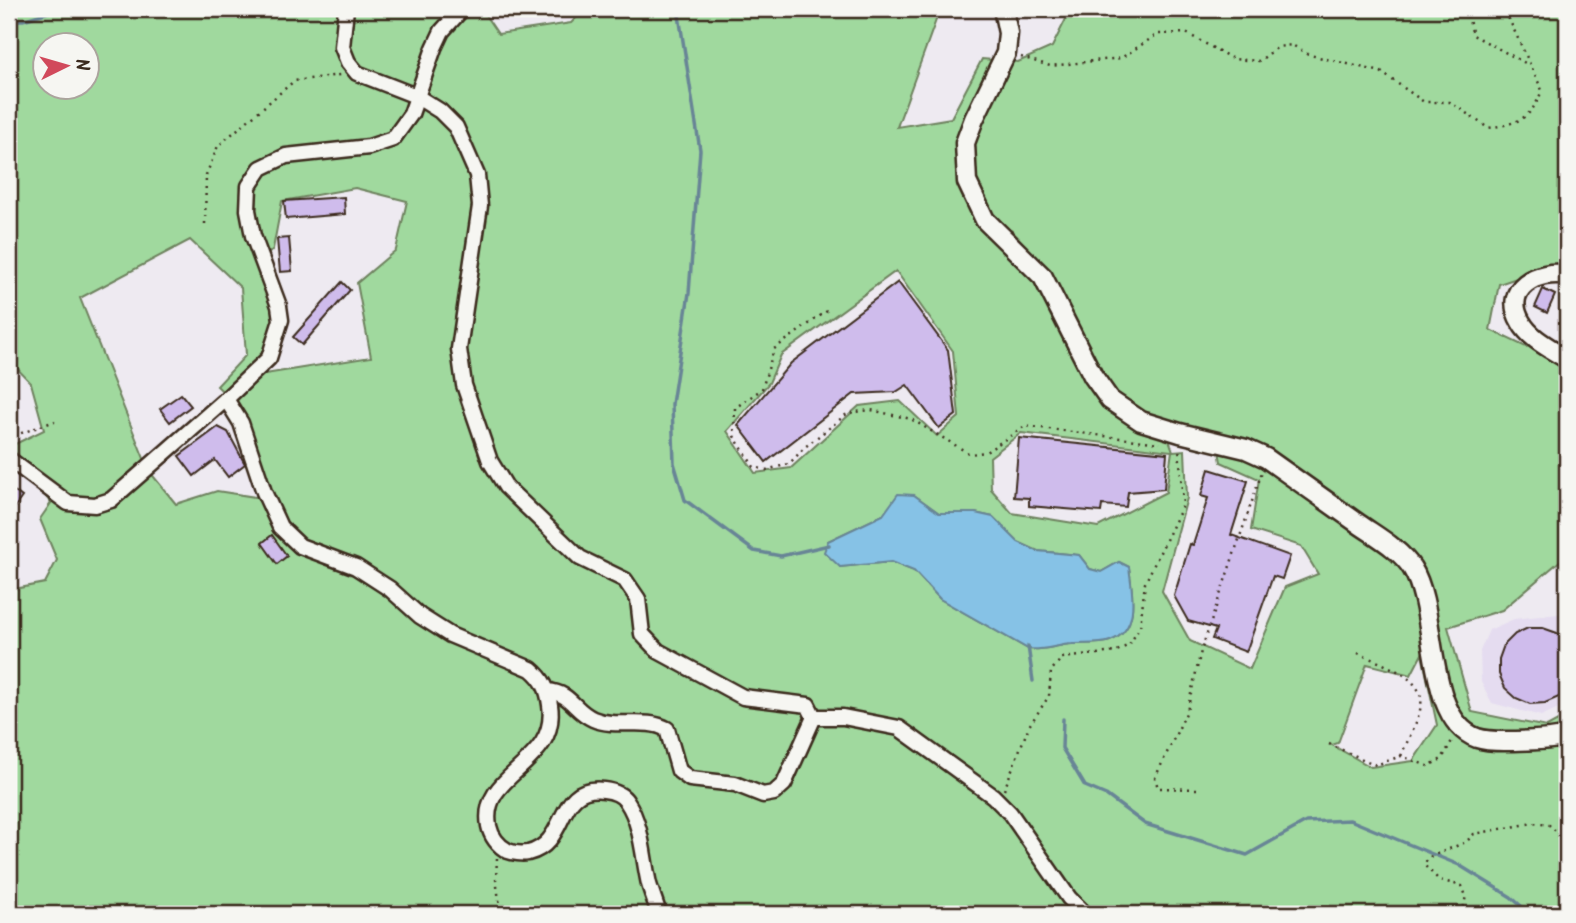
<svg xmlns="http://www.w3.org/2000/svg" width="1576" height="923" viewBox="0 0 1576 923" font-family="Kalam,sans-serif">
<rect width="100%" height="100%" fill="#eeeaf1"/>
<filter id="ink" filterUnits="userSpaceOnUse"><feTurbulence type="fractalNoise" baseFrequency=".0143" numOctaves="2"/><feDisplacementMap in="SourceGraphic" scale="14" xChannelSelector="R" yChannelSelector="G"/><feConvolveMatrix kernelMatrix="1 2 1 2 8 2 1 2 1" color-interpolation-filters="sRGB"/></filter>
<g filter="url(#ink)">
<!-- built -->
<polygon fill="#e5dcf0" points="1567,613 1567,704 1541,716 1492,703 1481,682 1480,651 1489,630 1514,619"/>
<!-- green -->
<path fill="#a0d99e" stroke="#6e825e" stroke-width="2" fill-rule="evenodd" d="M9,9H481L498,34L571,23L585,9H940L897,127L951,118L982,59L1018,62L1052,47L1071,9H1567V266L1555,265L1499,284L1490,330L1526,347L1567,338V555L1502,610L1448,627L1472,712L1547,727L1567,716V914H9V590L45,583L57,560L40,519L51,503L9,452V447L44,430L31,383L9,360ZM46,46H88V88H46ZM355,188L407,201L396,250L357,283L371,357L259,375L274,319L259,264L273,249L282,201ZM1011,230L1050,272L1112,390L1150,416L1216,434L1221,462L1259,479L1251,530L1301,546L1318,574L1285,587L1250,669L1190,641L1162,591L1187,498L1185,450L1173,451L1168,437L1110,410ZM190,240L241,288L246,355L217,386L243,411L268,499L217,491L176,504L149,471L80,298ZM896,271L953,351L959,417L937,436L900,401L859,406L791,468L755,473L727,431L769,383L781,355ZM1021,433L1172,451L1166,492L1098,527L1012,513L991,489L990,457ZM914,495L939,513H975L993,517L1018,542L1038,551L1079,555L1090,569L1101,572L1119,562L1129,567C1132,591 1141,630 1110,641C1100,645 1083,643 1072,644C1057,645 1043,651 1028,649L940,599L914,571L891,562L840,567L828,541L883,515ZM1422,654L1437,725L1413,761L1371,767L1332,745L1338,743L1367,664L1411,675Z"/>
<!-- water -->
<path fill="#86c2e6" stroke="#688596" stroke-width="2" d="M898,494L914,495L939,513H975L993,517L1018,542L1037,551L1079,555L1090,569L1101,572L1119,562L1129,567C1132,591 1141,630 1110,641C1100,645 1083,643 1072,644C1057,645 1042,651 1028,649L940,599L914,571L891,562L840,567L824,552L828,541L883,515Z"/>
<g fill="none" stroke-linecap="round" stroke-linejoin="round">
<!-- stream -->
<g stroke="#688596" stroke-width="3.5">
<polyline points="94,9 124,14 136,9"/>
<polyline points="678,9 700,150 689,293 672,404 674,463 685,500 754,551 781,556 829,545"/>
<polyline points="9,20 23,20 58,9"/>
<polyline points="1028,646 1033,681"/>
<polyline points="1063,719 1062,748 1085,786 1106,795 1145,824 1247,855 1306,822 1350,820 1459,865 1511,897 1530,914"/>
</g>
</g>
<!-- building -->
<g fill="#cfbcec" stroke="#3b2a1e" stroke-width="2">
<polygon points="344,197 345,214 286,219 284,201"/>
<polygon points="289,238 292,271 280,272 277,239"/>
<polygon points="342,282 350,290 302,345 293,337"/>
<polygon points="898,282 948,350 956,415 939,428 907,385 896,392 854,394 766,462 738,425 791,363"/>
<polygon points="1543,289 1555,295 1547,313 1535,307"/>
<polygon points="181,394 191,406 170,422 160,409"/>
<polygon points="218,427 228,432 245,464 228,477 215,460 194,476 179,456"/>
<polygon points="1019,438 1167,453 1164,489 1128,492 1126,507 1102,505 1101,512 1029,506 1029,498 1014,497"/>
<polygon points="1209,469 1248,481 1231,535 1290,556 1282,579 1273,576 1246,652 1212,639 1216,629 1188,621 1174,596 1190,544 1193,545 1208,498 1201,496"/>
<polygon points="9,487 22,497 9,515"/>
<polygon points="272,535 287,556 277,564 262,543"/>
<polygon points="1528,628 1543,628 1557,633 1567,642 1567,689 1559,697 1545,703 1530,704 1516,698 1505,688 1499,674 1499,659 1504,645 1515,634"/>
</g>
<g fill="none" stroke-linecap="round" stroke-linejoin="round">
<defs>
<g id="minor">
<polyline points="346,9 342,47 348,62 357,73 416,96 440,111 456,127 477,175 480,206 459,349 464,385 490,461 506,487 580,558 625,580 638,599 642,634 658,651 743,697 808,705 814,717"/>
<path d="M226,399L241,423L264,492L280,527L300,546L356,567L390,589L420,616L450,635L531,669C543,679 548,689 550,705C559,766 479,772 489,826C491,836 498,846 508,851C513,853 522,854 528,853C570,843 554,784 604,790C613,791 622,794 627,802C642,824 643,858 649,884C652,894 656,904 659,914"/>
<polyline points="9,459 68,503 95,505 111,500 226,399 269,358 281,320 279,306 253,236 248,210 249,186 261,168 286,156 369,147 393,139 411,114 434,48 442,31 462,9"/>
<path d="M548,691C571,693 574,711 593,719C617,729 645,717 667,729L679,771L690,779L735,784L763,795L774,793L784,784L814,717"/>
<polyline points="814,717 843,717 899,728 993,796 1010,813 1069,898 1085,914"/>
</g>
<g id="tertiary">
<path d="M1003,9L1008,33L1006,53L974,119L965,143L967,182L985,220L1043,277L1093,376L1110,400L1141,421L1180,433L1246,449L1266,458C1297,480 1328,502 1359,524C1376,536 1400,549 1412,568C1439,611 1424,719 1477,738C1489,742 1502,741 1514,741C1532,740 1550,741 1567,736"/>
<path d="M1567,275C1538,269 1501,288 1521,322C1530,339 1552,349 1567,359"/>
</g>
</defs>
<!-- minor casing -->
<use href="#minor" stroke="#3b2a1e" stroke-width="19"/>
<!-- tertiary casing -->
<use href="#tertiary" stroke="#3b2a1e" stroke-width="23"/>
<!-- path -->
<g stroke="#3b2a1e" stroke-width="2.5" stroke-dasharray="2 5" stroke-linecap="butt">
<polyline points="1469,9 1467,13 1473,35 1529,65"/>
<path d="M1021,57L1050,66L1121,58L1158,34L1186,33L1233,59L1259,61L1278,47L1292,45L1310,55L1381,72L1424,102H1450L1488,128C1518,123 1531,120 1542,90L1507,15L1509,9"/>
<polyline points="205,224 206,175 218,146 294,81 340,75"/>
<polyline points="827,311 774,349 762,389 735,408 734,436 754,467 766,470 789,464 805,447 848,413 871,410 911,419 970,454 986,452 1025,426 1160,443"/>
<polyline points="9,440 16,435 55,421"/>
<path d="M1358,653C1380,664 1430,677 1420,710C1416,726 1407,741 1401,756"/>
<polyline points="1329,744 1376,765 1401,756 1428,766 1442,759 1453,739"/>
<polyline points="1560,753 1567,776"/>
<polyline points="1197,789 1158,788 1155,778 1187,711 1201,651 1262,472"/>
<polyline points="1004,790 1029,726 1049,696 1051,671 1062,658 1115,652 1129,645 1140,627 1145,583 1183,505 1179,447"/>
<polyline points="497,858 496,879 501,914"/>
<polyline points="1462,914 1466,896 1462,886 1439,880 1425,866 1427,858 1466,842 1474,834 1533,823 1549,825 1567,841"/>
</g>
<!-- minor -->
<use href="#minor" stroke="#f6f6f2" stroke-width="14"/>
<!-- tertiary -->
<use href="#tertiary" stroke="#f6f6f2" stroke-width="18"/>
</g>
</g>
<!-- margin -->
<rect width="1576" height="923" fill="none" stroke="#f6f6f2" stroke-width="35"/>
<rect x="18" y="18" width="1541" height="888" fill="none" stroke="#3b2a1e" stroke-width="2.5" filter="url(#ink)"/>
<!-- north arrow -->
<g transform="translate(66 66) rotate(85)"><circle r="33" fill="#f6f6f2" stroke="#aba49d" stroke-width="2"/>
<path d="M0-5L12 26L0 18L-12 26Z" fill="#d1495b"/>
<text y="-10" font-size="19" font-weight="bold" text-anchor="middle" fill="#3b2a1e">N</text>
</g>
</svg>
